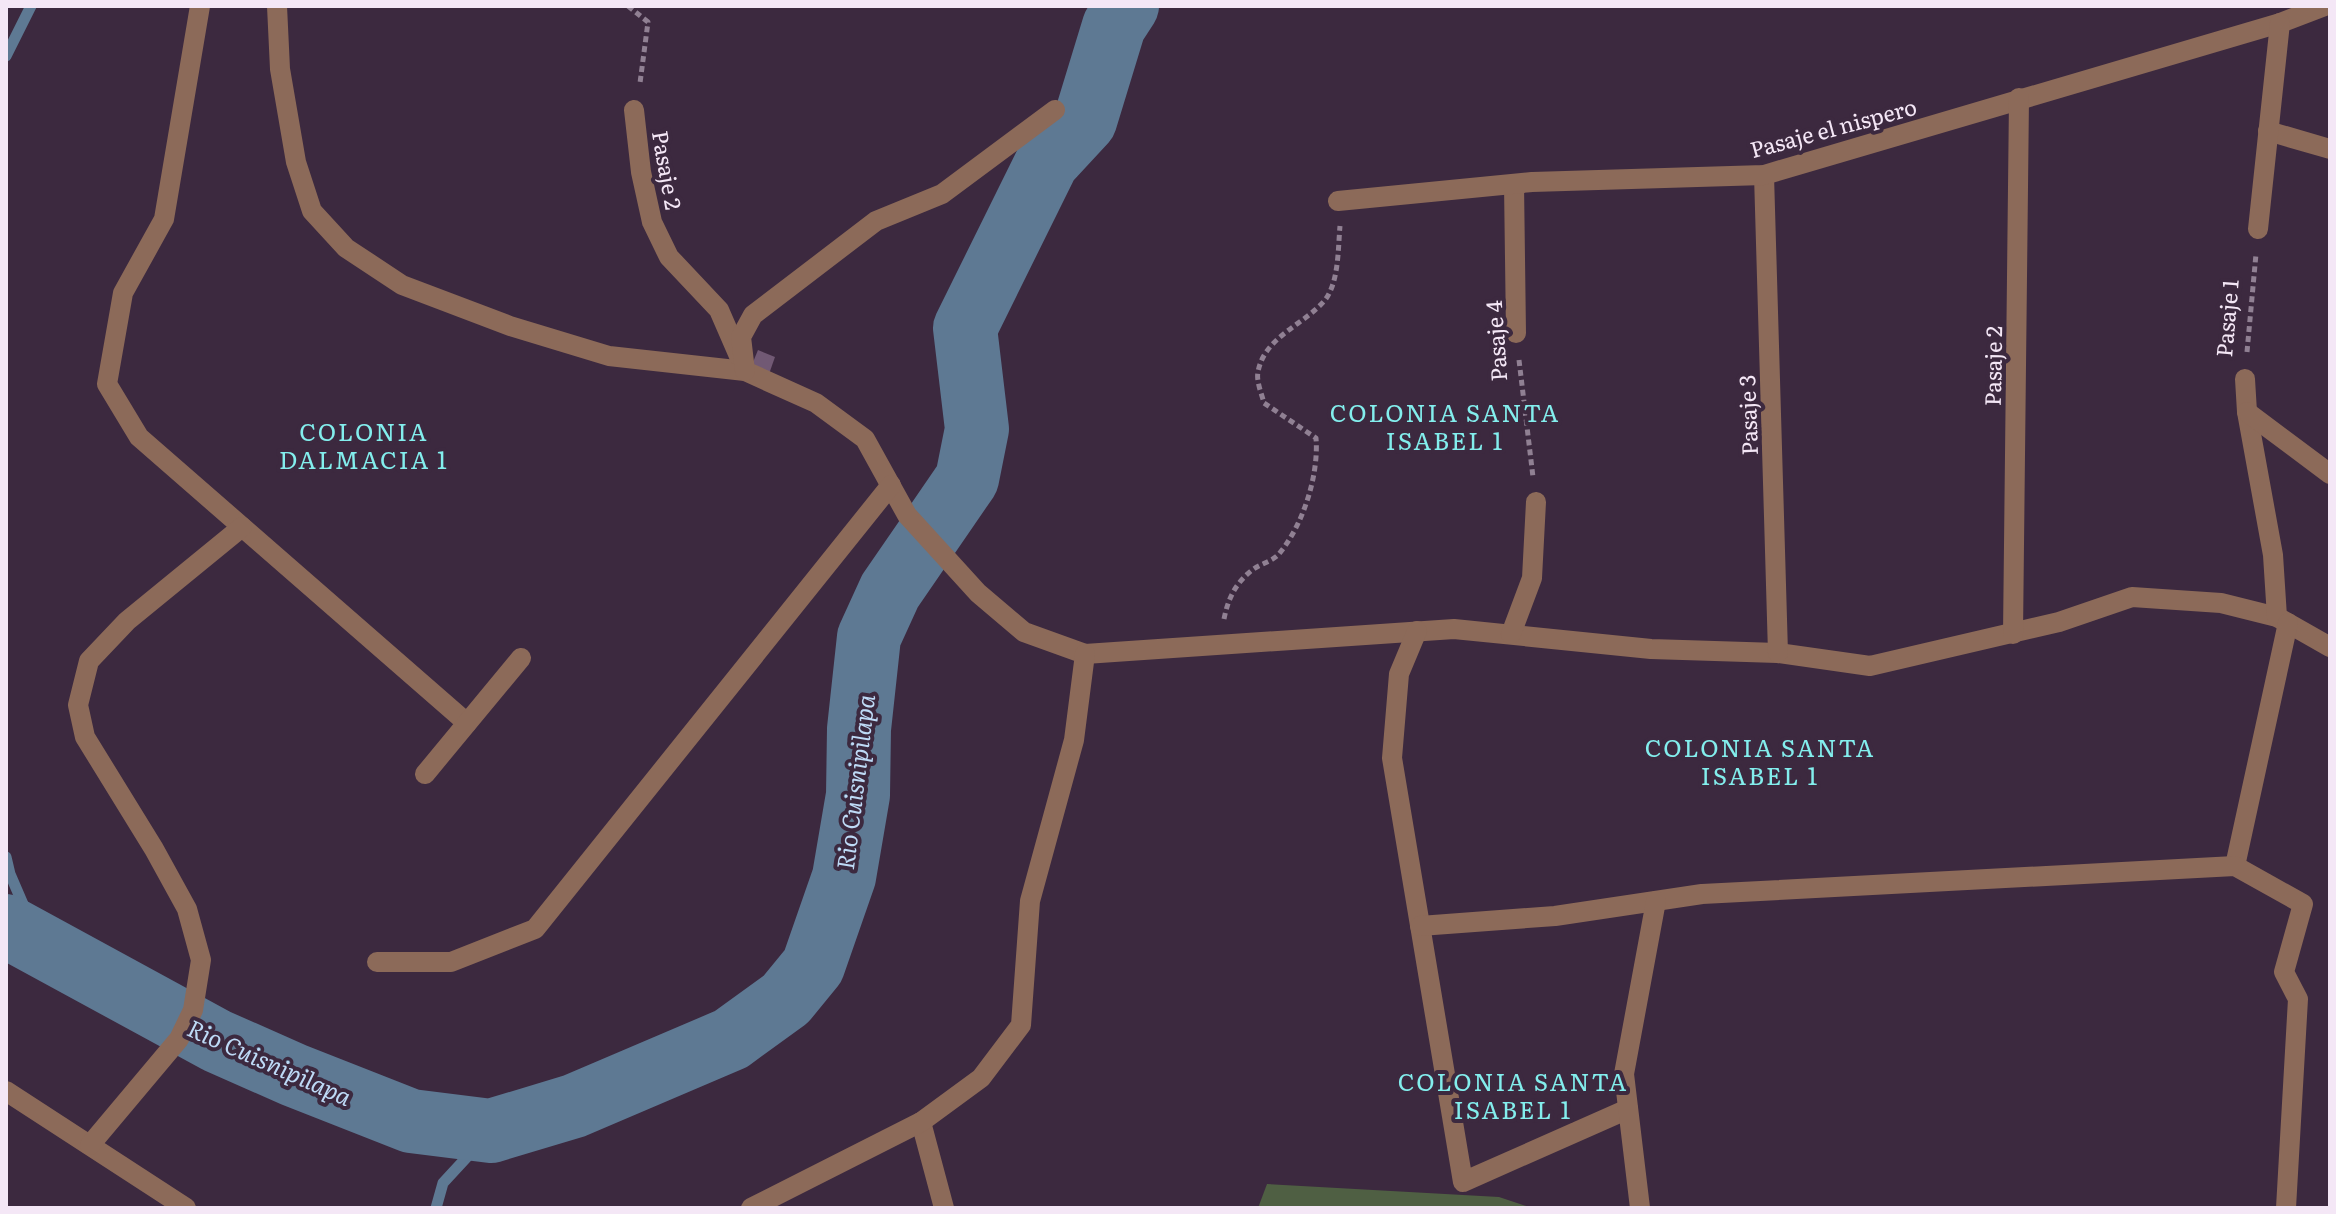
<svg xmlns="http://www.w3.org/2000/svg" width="2336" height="1214" viewBox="0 0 2336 1214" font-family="Literata,serif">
<rect width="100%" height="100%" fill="#3c293f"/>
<!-- green -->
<polygon fill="#4f5f43" points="1267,1184 1499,1197 1532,1208 1258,1208"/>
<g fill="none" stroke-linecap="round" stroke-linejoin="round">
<!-- stream -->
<g stroke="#5e7993" stroke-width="11">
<polyline points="6,56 31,6"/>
<polyline points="6,857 10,874 41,946"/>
<polyline points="436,1208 443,1183 491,1131"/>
</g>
<!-- river -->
<polyline stroke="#5e7993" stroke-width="64" points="6,926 217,1041 294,1075 411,1121 491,1131 574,1106 731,1039 786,999 813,966 844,877 858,795 859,729 869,637 890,591 967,479 977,429 965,328 1047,162 1085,121 1114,26 1127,6"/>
</g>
<!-- building -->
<polygon fill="#715974" points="758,350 775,357 769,374 751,367"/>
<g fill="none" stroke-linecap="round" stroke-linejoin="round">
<!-- path -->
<g stroke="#908093" stroke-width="5" stroke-dasharray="6 4" stroke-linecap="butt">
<polyline points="628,6 648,22 640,83"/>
<polyline points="2247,352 2256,254"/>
<polyline points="1519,360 1533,477"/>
<path d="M1224,619C1228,599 1235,584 1251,571C1259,564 1271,562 1278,555C1303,526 1319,475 1316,438L1264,403C1262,395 1256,381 1258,372C1264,337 1304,325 1325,300C1339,282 1338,248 1340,226"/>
</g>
<!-- minor -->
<g stroke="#8c6a59" stroke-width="20">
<polyline points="200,6 164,219 123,293 107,384 139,437 467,723"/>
<polyline points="277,6 280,69 296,162 312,211 346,248 402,285 510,326 609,356 745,371 816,403 865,439 907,515 978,593 1024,632 1085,654 1454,629 1651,649 1778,653 1870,666 2059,622 2132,597 2221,603 2277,617 2330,647"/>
<polyline points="634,110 641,172 652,222 669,257 719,310 739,356"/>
<polyline points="2268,131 2330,149"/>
<polyline points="1764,175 1778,653"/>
<polyline points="1514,184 1516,333"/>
<polyline points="1338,201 1532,182 1764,175 2280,23 2325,6"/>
<polyline points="2258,229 2280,23"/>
<polyline points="745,371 741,337 753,315 876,221 942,194 1055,110"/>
<polyline points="2245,379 2247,412 2273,555 2277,617"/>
<polyline points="2247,412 2330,474"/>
<polyline points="1417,631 1399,674 1392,758 1463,1182 1628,1109"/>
<polyline points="1511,634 1532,578 1536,502"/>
<polyline points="2013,634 2019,98"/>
<polyline points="425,774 521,658"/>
<polyline points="2235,866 2288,623"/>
<polyline points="1420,926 1555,916 1702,894 2235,866 2303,904 2284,972 2298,999 2286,1208"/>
<polyline points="377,962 451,962 535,929 891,485"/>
<polyline points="6,1091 186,1208"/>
<polyline points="921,1122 944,1208"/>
<polyline points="90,1145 179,1039 193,1010 201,960 187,909 154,849 85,737 78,705 89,661 127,621 242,527"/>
<polyline points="751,1208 921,1122 981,1078 1021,1025 1030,901 1074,740 1085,654"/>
<polyline points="1640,1208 1624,1074 1656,901"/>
</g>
</g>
<g text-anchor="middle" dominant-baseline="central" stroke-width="8" stroke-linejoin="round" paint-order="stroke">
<!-- street labels -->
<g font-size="22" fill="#f4e7f6" stroke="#3c293f">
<text transform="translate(1833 127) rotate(-15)">Pasaje el nispero</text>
<text transform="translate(668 170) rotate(80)">Pasaje 2</text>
<text transform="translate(2226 318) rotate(-85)">Pasaje 1</text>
<text transform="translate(1495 341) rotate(-94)">Pasaje 4</text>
<text transform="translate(1992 366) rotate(-89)">Pasaje 2</text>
<text transform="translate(1747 415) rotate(-92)">Pasaje 3</text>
</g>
<!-- neighbourhood labels -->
<g font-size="24" letter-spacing="2" fill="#83eeed" stroke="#3c293f">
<text x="1445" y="411">COLONIA SANTA<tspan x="1445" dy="28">ISABEL 1</tspan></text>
<text x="364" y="430">COLONIA<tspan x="364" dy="28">DALMACIA 1</tspan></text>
<text x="1760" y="746">COLONIA SANTA<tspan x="1760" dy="28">ISABEL 1</tspan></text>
<text x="1513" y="1080">COLONIA SANTA<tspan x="1513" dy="28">ISABEL 1</tspan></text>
</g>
<!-- water labels -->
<g font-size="24" font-style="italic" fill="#bedaf6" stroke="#3c293f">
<text transform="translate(854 782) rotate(-83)">Rio Cuisnipilapa</text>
<text transform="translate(270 1061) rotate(24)">Rio Cuisnipilapa</text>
</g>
</g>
<!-- border -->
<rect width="2336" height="1214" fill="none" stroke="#f4e7f6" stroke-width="16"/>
</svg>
